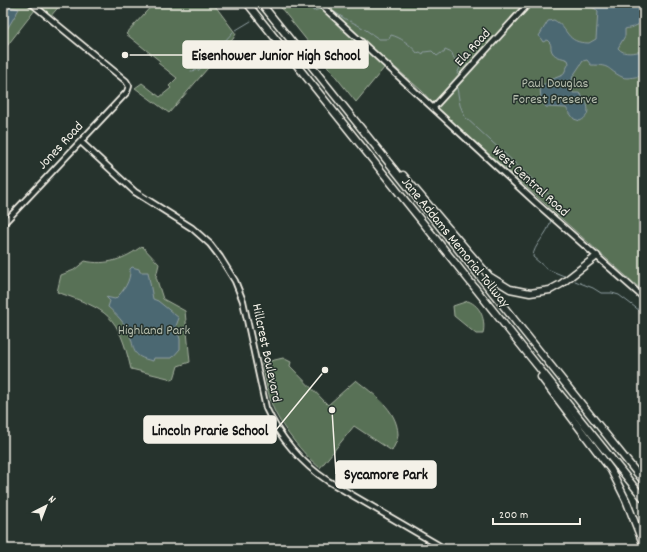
<svg xmlns="http://www.w3.org/2000/svg" width="647" height="552" viewBox="0 0 647 552" font-family="Dekko,sans-serif">
<rect width="100%" height="100%" fill="#26332d"/>
<filter id="ink" filterUnits="userSpaceOnUse"><feTurbulence type="fractalNoise" baseFrequency=".025" numOctaves="2"/><feDisplacementMap in="SourceGraphic" scale="8" xChannelSelector="R" yChannelSelector="G"/><feConvolveMatrix kernelMatrix="1 2 1 2 8 2 1 2 1" color-interpolation-filters="sRGB"/></filter>
<g filter="url(#ink)">
<!-- green -->
<g fill="#587157" stroke="#a6b1a0">
<polygon points="3,3 26,3 35,10 3,51"/>
<polygon points="31,3 62,3 49,18"/>
<polygon points="154,3 213,3 236,34 233,39 169,113 135,88 142,83 160,97 171,88 169,86 177,78 158,63 160,61 126,34"/>
<polygon points="277,3 644,3 644,292 438,109 422,91 389,62 356,102"/>
<path d="M142,246L159,264L156,277L163,299L185,311L190,362L178,366L174,379L170,380L168,378L131,369C118,314 108,310 57,292L61,275L74,270L85,261C106,266 125,259 142,246Z"/>
<path d="M468,301C481,306 486,320 483,334H476L454,316L453,306Z"/>
<path d="M283,358L291,362L290,366L328,405L356,380C373,394 397,409 398,434C398,440 394,446 392,451L354,426L320,468C304,455 279,425 272,405C267,391 265,377 262,363Z"/>
</g>
<!-- water -->
<g fill="#4c6772" stroke="#8f9ea1">
<path d="M580,3H644V22L633,27L625,29V36L618,48C624,56 635,52 644,51V77C637,75 628,80 622,77C606,69 612,65 591,65L587,60L583,61L573,76L570,87L573,93H579C588,101 593,115 580,121L574,119L566,108L546,107L541,100L540,87L550,80L563,75L569,63L568,60C562,57 553,58 551,49C551,47 551,45 550,43L547,40L543,42L539,36L548,21L554,20C570,29 565,43 589,43L596,39L598,11C593,6 586,7 580,3Z"/>
<polygon points="3,5 19,9 3,36"/>
<path d="M132,267L139,269L140,272H148L153,299L158,301L179,318L176,326L180,339V349L172,358H154L153,361C129,356 136,349 129,333C125,323 116,314 108,307L110,301L106,297L115,299C124,291 131,280 130,269Z"/>
</g>
<g fill="none" stroke-linecap="round" stroke-linejoin="round">
<!-- stream -->
<g stroke="#8f9ea1" stroke-width="1">
<polyline points="302,3 313,7 313,11 321,9"/>
<polyline points="272,5 274,3"/>
<polyline points="333,11 347,20"/>
<path d="M350,21C361,26 370,33 379,39H389L391,35C400,37 411,45 417,53L420,52L423,54L424,52L432,51L437,56L441,53H444L445,50L452,53L454,59H457L461,65L457,74"/>
<polyline points="236,30 251,21"/>
<polyline points="191,71 199,70 233,32"/>
<polyline points="457,88 460,105 465,117 556,201 559,209"/>
<path d="M551,220C548,235 533,245 533,257L547,269L564,276"/>
<polyline points="575,281 593,288 601,293 612,293 619,295 644,314"/>
</g>
<defs>
<g id="tertiary">
<polyline points="319,3 534,201 644,298"/>
<polyline points="434,107 529,3"/>
<path d="M81,142L135,192L192,228L210,244L220,257L235,281L243,301L266,408C279,437 302,464 328,481L445,549"/>
<polyline points="3,224 127,92 129,86 126,81 31,3"/>
</g>
<g id="motorway">
<polyline points="247,3 644,499"/>
<polyline points="261,3 644,482"/>
<polyline points="403,175 489,276 510,289 530,293 550,290 561,284 597,256"/>
<polyline points="541,377 611,470 626,500 644,546"/>
</g>
</defs>
<!-- tertiary casing -->
<use href="#tertiary" stroke="#f4f1e8" stroke-width="8"/>
<!-- motorway casing -->
<use href="#motorway" stroke="#f4f1e8" stroke-width="9"/>
<!-- tertiary -->
<use href="#tertiary" stroke="#26332d" stroke-width="4.5"/>
<!-- motorway -->
<use href="#motorway" stroke="#26332d" stroke-width="6"/>
</g>
</g>
<g text-anchor="middle" dominant-baseline="central" stroke-width="3" stroke-linejoin="round" paint-order="stroke">
<!-- street labels -->
<g font-size="14" fill="#f4f1e8" stroke="#26332d">
<text transform="translate(473 48) rotate(-47)">Ela Road</text>
<text transform="translate(61 146) rotate(-47)">Jones Road</text>
<text transform="translate(530 182) rotate(42)">West Central Road</text>
<text transform="translate(455 243) rotate(51)">Jane Addams Memorial Tollway</text>
<text transform="translate(266 353) rotate(78)">Hillcrest Boulevard</text>
</g>
<!-- park labels -->
<g font-size="14" fill="#b6beae" stroke="#26332d">
<text x="555" y="84">Paul Douglas<tspan x="555" dy="16">Forest Preserve</tspan></text>
<text x="154" y="331">Highland Park</text>
</g>
</g>
<!-- callouts -->
<path fill="none" stroke="#f4f1e8" stroke-width="1.5" d="M125 55L183 55M325 370L276 430M332 410L336 474"/>
<g fill="#f4f1e8" stroke="#26332d" stroke-width="1.5">
<circle cx="125" cy="55" r="4"/>
<circle cx="325" cy="370" r="4"/>
<circle cx="332" cy="410" r="4"/>
</g>
<g fill="#f4f1e8" stroke="#f4f1e8" stroke-width="1.5">
<rect x="183" y="41" width="185" height="27" rx="4"/>
<rect x="144" y="416" width="132" height="27" rx="4"/>
<rect x="336" y="461" width="100" height="27" rx="4"/>
</g>
<g font-size="15" text-anchor="middle" font-weight="bold" fill="#111">
<text x="276" y="60">Eisenhower Junior High School</text>
<text x="210" y="435">Lincoln Prarie School</text>
<text x="386" y="479">Sycamore Park</text>
</g>
<!-- margin -->
<rect width="647" height="552" fill="none" stroke="#26332d" stroke-width="16"/>
<rect x="8" y="8" width="631" height="536" fill="none" stroke="#f4f1e8" stroke-width="1.5" filter="url(#ink)"/>
<!-- north arrow -->
<g transform="translate(46 506) rotate(42)" stroke="#26332d" stroke-width="3" paint-order="stroke">
<path d="M0-3L7 15L0 10L-7 15Z" fill="#f4f1e8"/>
<text y="-6" font-size="11" font-weight="bold" text-anchor="middle" fill="#f4f1e8">N</text>
</g>
<!-- scale -->
<path d="M493 518v6h87v-6" fill="none" stroke="#f4f1e8" stroke-width="2"/>
<text x="499" y="518" font-size="12" fill="#f4f1e8" stroke="#26332d" stroke-width="3" paint-order="stroke">200 m</text>
</svg>
